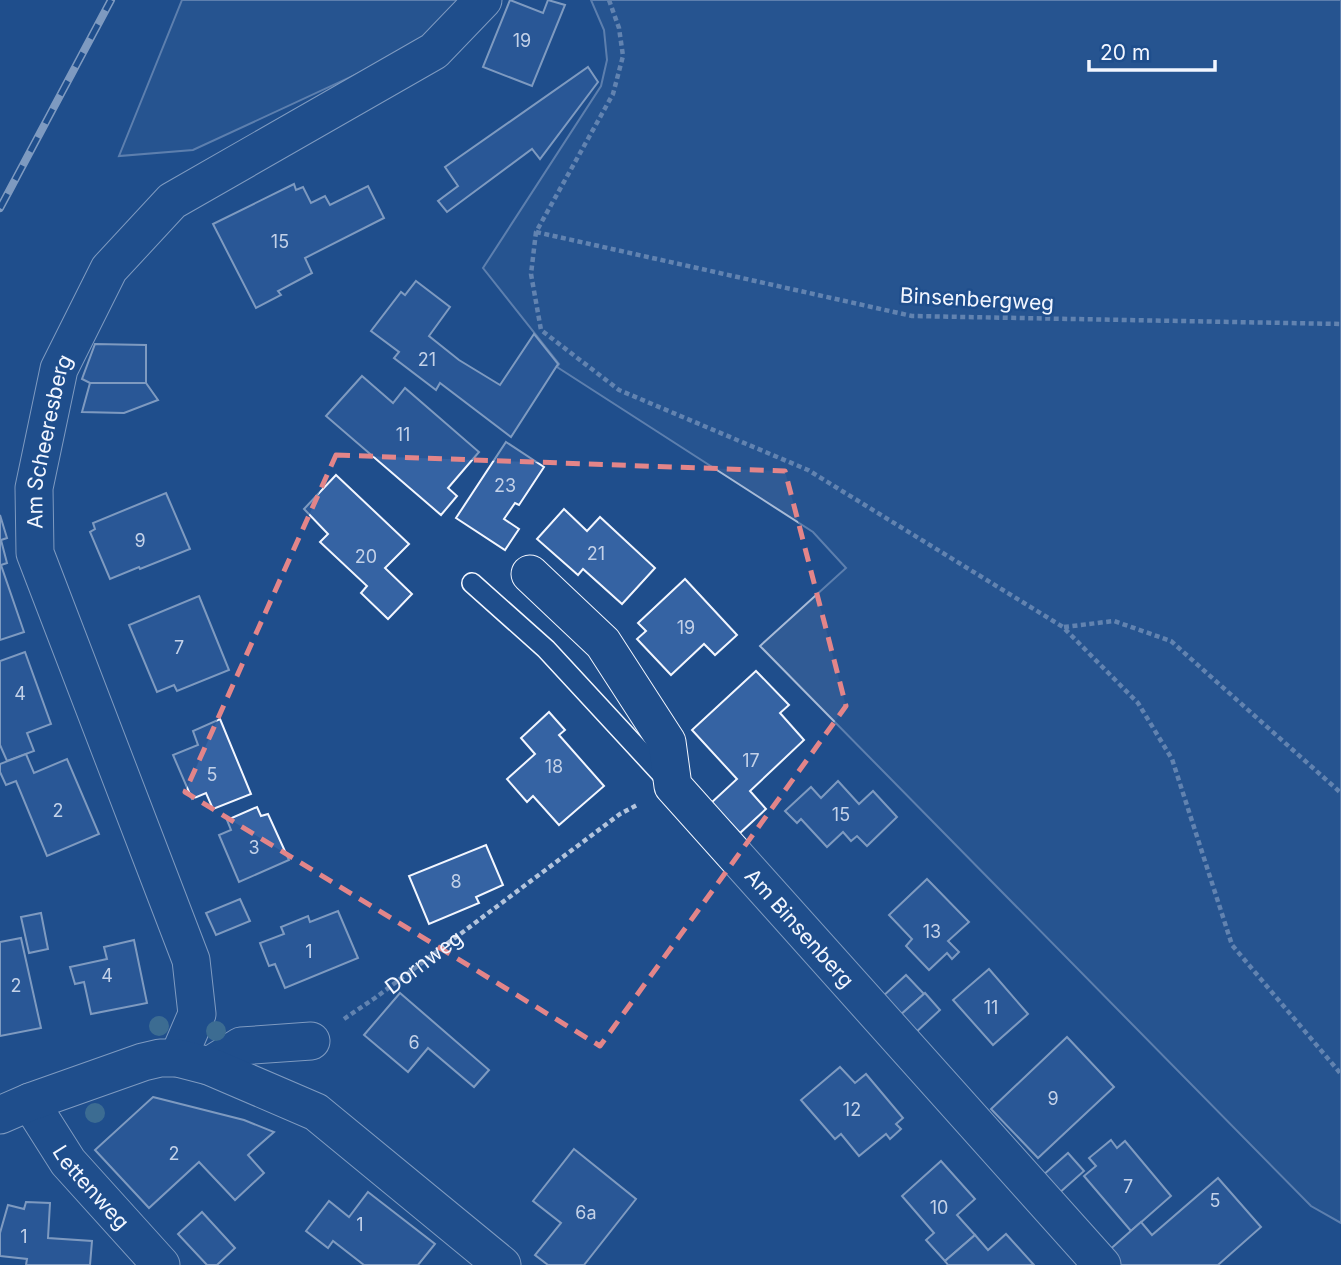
<svg xmlns="http://www.w3.org/2000/svg" width="1341" height="1265" viewBox="0 0 1341 1265" font-family="Inter,sans-serif">
<rect width="100%" height="100%" fill="#1f4e8c"/>
<!-- built -->
<g fill="#305b95" stroke="#a8bbd7" stroke-width="2">
<polygon points="182,0 474,0 437,37 193,150 119,156"/>
<polygon points="591,0 1341,0 1341,1223 1311,1206 760,646 846,568 813,532 557,367 559,364 483,268 601,86 607,60 604,30"/>
</g>
<!-- building -->
<g fill="#3563a3" stroke="#f2f6ff" stroke-width="2">
<polygon points="510,0 543,13 548,0 565,5 532,86 483,67"/>
<polygon points="588,67 598,82 540,159 532,149 447,212 438,201 458,186 445,167"/>
<polygon points="294,184 296,190 303,187 311,203 325,196 330,205 368,186 384,218 305,258 312,273 278,291 281,295 256,308 213,224"/>
<polygon points="416,281 450,307 429,336 459,360 500,385 534,334 558,364 511,437 440,383 436,390 394,358 399,352 371,331 401,292 405,295"/>
<polygon points="95,344 146,345 146,383 90,383 82,379"/>
<polygon points="362,376 393,403 405,388 479,452 448,488 457,496 441,515 326,416"/>
<polygon points="90,383 146,383 158,400 124,413 82,412"/>
<polygon points="506,442 544,467 519,505 515,503 504,519 519,529 505,550 456,518"/>
<polygon points="336,475 409,544 385,568 412,594 388,619 361,593 367,586 320,542 328,534 304,509"/>
<polygon points="166,493 190,549 140,569 139,567 110,579 90,532 95,529 93,523"/>
<polygon points="564,509 587,531 600,517 655,568 622,604 583,569 578,575 537,539"/>
<polygon points="0,515 7,538 1,540 7,563 1,565 24,632 0,640"/>
<polygon points="685,579 737,635 715,655 704,644 671,675 637,639 646,631 638,623"/>
<polygon points="199,596 229,670 177,691 174,685 157,692 129,625"/>
<polygon points="25,652 51,724 27,733 34,751 7,761 0,745 0,661"/>
<polygon points="756,671 789,705 780,713 804,740 750,791 766,809 740,833 711,803 737,779 692,730"/>
<polygon points="549,712 565,730 559,735 604,786 559,825 533,796 527,802 507,779 535,754 521,738"/>
<polygon points="220,719 251,794 213,809 206,793 192,799 173,755 198,745 193,731"/>
<polygon points="26,754 34,773 67,759 99,834 47,856 16,781 6,785 0,772 0,764"/>
<polygon points="838,781 859,804 873,791 897,817 867,846 857,836 851,841 843,832 827,847 801,819 797,823 785,811 811,787 821,798"/>
<polygon points="257,807 261,816 268,814 289,860 239,882 219,835 231,830 227,820"/>
<polygon points="486,845 503,885 476,897 479,903 429,924 409,876"/>
<polygon points="927,879 969,922 948,941 959,952 952,959 947,953 929,970 906,946 912,939 889,915"/>
<polygon points="240,899 250,921 216,935 206,913"/>
<polygon points="338,911 358,958 285,988 275,964 269,966 260,943 284,934 281,927 308,916 310,922"/>
<polygon points="41,913 48,949 29,953 21,917"/>
<polygon points="21,938 41,1028 0,1036 0,942"/>
<polygon points="134,940 147,1003 91,1014 84,982 75,984 70,967 107,959 104,947"/>
<polygon points="989,969 1028,1014 993,1045 953,1000"/>
<polygon points="906,975 924,994 898,1017 881,998"/>
<polygon points="400,993 489,1070 474,1087 428,1048 408,1072 364,1035"/>
<polygon points="925,993 940,1010 914,1034 898,1017"/>
<polygon points="1067,1037 1114,1087 1038,1158 991,1109"/>
<polygon points="840,1067 855,1083 866,1074 903,1118 896,1124 901,1129 890,1139 886,1134 859,1156 841,1134 835,1139 801,1100"/>
<polygon points="153,1097 244,1120 274,1132 248,1155 264,1173 235,1200 199,1162 149,1208 95,1150"/>
<polygon points="1111,1140 1117,1148 1125,1141 1171,1196 1131,1231 1084,1176 1096,1166 1089,1158"/>
<polygon points="574,1149 636,1199 584,1265 548,1265 535,1255 561,1223 533,1201"/>
<polygon points="1068,1153 1084,1171 1058,1194 1042,1176"/>
<polygon points="941,1161 975,1199 957,1215 975,1235 945,1261 926,1240 934,1233 902,1196"/>
<polygon points="1218,1178 1261,1227 1218,1265 1119,1265 1107,1252 1141,1222 1152,1235"/>
<polygon points="368,1192 435,1244 418,1265 364,1265 333,1241 328,1248 306,1231 329,1201 349,1217"/>
<polygon points="26,1202 50,1203 48,1238 92,1241 90,1265 26,1265 27,1259 0,1256 0,1233 8,1205 24,1209"/>
<polygon points="202,1212 235,1248 217,1265 207,1265 178,1234"/>
<polygon points="1006,1234 1034,1265 948,1265 945,1261 975,1235 988,1250"/>
</g>
<g fill="none" stroke-linecap="round" stroke-linejoin="round">
<defs>
<polyline id="service" points="472,583 546,649 668,781"/>
<g id="minor">
<path id="s2" d="M530,574L603,643L667,742L673,786L1102,1265"/>
<path id="s3" d="M178,1058L197,1014L191,960L35,553L34,488L59,369L109,269L172,201L434,51L483,0"/>
<polyline points="209,1066 241,1046 311,1041"/>
<path id="s4" d="M30,1102L68,1162L161,1265"/>
<polyline points="0,1115 30,1102 143,1062 160,1058 178,1058 209,1066 316,1112 502,1265"/>
</g>
</defs>
<!-- service casing -->
<use href="#service" stroke="#f2f6ff" stroke-width="22"/>
<!-- minor casing -->
<use href="#minor" stroke="#f2f6ff" stroke-width="39"/>
<!-- path -->
<g stroke="#b3c4dc" stroke-width="4.5" stroke-dasharray="5 3.5" stroke-linecap="butt">
<polyline points="609,0 619,28 623,56 613,94 536,232 531,274 541,330 619,390 808,470 1063,627 1138,703 1172,759 1232,945 1341,1074"/>
<polyline points="536,232 912,316 1341,324"/>
<polyline points="1064,627 1114,621 1171,641 1341,793"/>
<path id="s1" d="M344,1019L375,998L620,814L639,804"/>
</g>
<!-- service -->
<use href="#service" stroke="#1f4e8c" stroke-width="19"/>
<!-- minor -->
<use href="#minor" stroke="#1f4e8c" stroke-width="37"/>
<defs>
<polyline id="rail" points="0,208 111,0"/>
</defs>
<!-- rail casing -->
<use href="#rail" stroke="#f2f6ff" stroke-width="8"/>
<!-- rail -->
<use href="#rail" stroke="#1f4e8c" stroke-width="5" stroke-dasharray="16" stroke-linecap="butt"/>
</g>
<!-- trees -->
<g fill="#61919a">
<circle cx="159" cy="1026" r="10"/>
<circle cx="216" cy="1031" r="10"/>
<circle cx="95" cy="1113" r="10"/>
</g>
<!-- marked area -->
<path d="M0 0H1341V1265H0ZM336,455L785,471L846,706L600,1046L185,792Z" fill="#1f4e8c" fill-opacity=".55" fill-rule="evenodd"/>
<path fill="none" stroke="#e38589" stroke-width="5" stroke-dasharray="14 9" stroke-linejoin="round" d="M336,455L785,471L846,706L600,1046L185,792Z"/>
<g text-anchor="middle" dominant-baseline="central" stroke-width="5" stroke-linejoin="round" paint-order="stroke">
<!-- number labels -->
<g font-size="18" fill="#c3d1e8">
<text x="522" y="40">19</text>
<text x="280" y="241">15</text>
<text x="427" y="359">21</text>
<text x="403" y="434">11</text>
<text x="505" y="485">23</text>
<text x="140" y="540">9</text>
<text x="596" y="553">21</text>
<text x="366" y="556">20</text>
<text x="686" y="627">19</text>
<text x="179" y="647">7</text>
<text x="20" y="693">4</text>
<text x="751" y="760">17</text>
<text x="554" y="766">18</text>
<text x="212" y="774">5</text>
<text x="58" y="810">2</text>
<text x="841" y="814">15</text>
<text x="254" y="847">3</text>
<text x="456" y="881">8</text>
<text x="932" y="931">13</text>
<text x="309" y="951">1</text>
<text x="107" y="975">4</text>
<text x="16" y="985">2</text>
<text x="991" y="1007">11</text>
<text x="414" y="1042">6</text>
<text x="1053" y="1098">9</text>
<text x="852" y="1109">12</text>
<text x="174" y="1153">2</text>
<text x="1128" y="1186">7</text>
<text x="1215" y="1200">5</text>
<text x="939" y="1207">10</text>
<text x="586" y="1212">6a</text>
<text x="360" y="1224">1</text>
<text x="24" y="1236">1</text>
</g>
<!-- street labels -->
<g font-size="21" fill="#f2f6ff" stroke="#1f4e8c">
<text transform="translate(977 299) rotate(3)">Binsenbergweg</text>
<text stroke="none"><textPath href="#s3" startOffset="651">Am Scheeresberg</textPath></text>
<text stroke="none"><textPath href="#s2" startOffset="453">Am Binsenberg</textPath></text>
<text stroke="none"><textPath href="#s1" startOffset="98">Dornweg</textPath></text>
<text stroke="none"><textPath href="#s4" startOffset="105">Lettenweg</textPath></text>
</g>
</g>
<!-- scale -->
<path d="M1089 60v10h126v-10" fill="none" stroke="#f2f6ff" stroke-width="3.5"/>
<text x="1100" y="60" font-size="21" fill="#f2f6ff" stroke="#1f4e8c" stroke-width="5" paint-order="stroke">20 m</text>
</svg>
